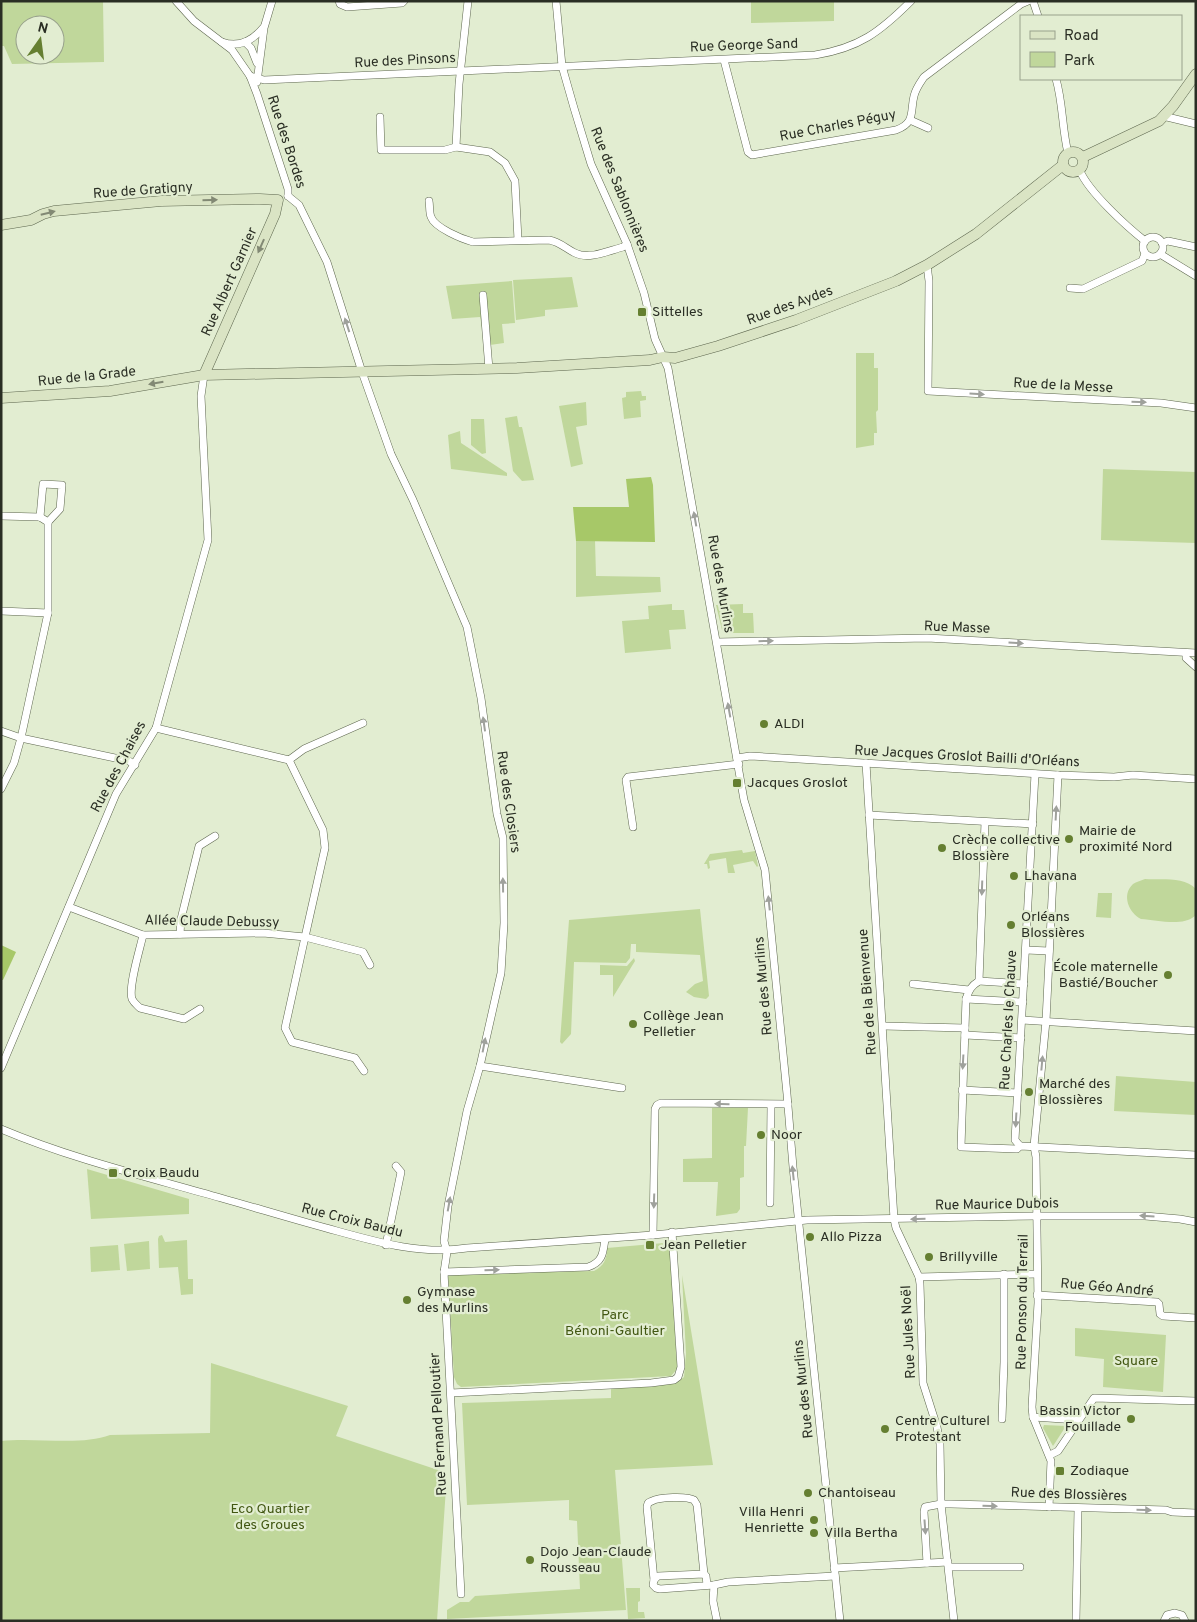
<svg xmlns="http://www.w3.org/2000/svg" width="1197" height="1622" viewBox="0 0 1197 1622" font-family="Overpass,sans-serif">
<rect width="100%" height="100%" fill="#e2edd1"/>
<!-- green -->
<g fill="#c0d79b" fill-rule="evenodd">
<path d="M1,1H103L104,62L12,64L4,46H1ZM25,25H55V55H25Z"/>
<polygon points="751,1 834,1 834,21 751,23"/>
<polygon points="572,277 578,307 545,310 545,316 516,320 513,280"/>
<polygon points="512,281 515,323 502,324 504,343 490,345 484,338 480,317 452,319 446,286"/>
<polygon points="856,353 874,353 874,368 878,368 878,410 876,412 877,433 874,433 874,445 856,448"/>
<polygon points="641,391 642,396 646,396 646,400 640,401 641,417 624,419 622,398 626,397 626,392"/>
<polygon points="586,402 587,425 576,427 583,464 571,467 559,406"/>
<polygon points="517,416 519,427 522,427 534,480 522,481 513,471 505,418"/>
<polygon points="471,419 484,419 486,453 482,454 471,445"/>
<polygon points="460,431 461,443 507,473 507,476 451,469 448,435"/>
<polygon points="1103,469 1196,472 1196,543 1101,540"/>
<polygon points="595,540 596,576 660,577 661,592 576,597 576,541"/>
<polygon points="672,604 672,610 684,610 686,629 669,630 671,649 625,653 622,621 649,619 648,606"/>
<polygon points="743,604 743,613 753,613 754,633 728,633 722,630 716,605"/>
<polygon points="742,850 743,853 755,851 758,866 757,867 753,861 733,865 735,873 728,873 726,858 709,861 710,868 708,869 707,864 704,864 710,854"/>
<path d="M1145,879C1161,880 1184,876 1196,889L1195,916C1182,927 1157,920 1141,919C1129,913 1121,895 1133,884C1136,882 1142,880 1145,879Z"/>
<polygon points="1098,893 1112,893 1111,918 1096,917"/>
<polygon points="700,909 709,996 706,999 694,997 686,992 695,984 703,981 700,955 636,952 636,944 631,944 630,958 626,963 574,962 571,1034 562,1044 560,1042 569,920"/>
<polygon points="634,958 635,961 613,997 613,975 600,975 600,965 627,966"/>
<polygon points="1116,1076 1196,1082 1196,1115 1114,1111"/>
<polygon points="712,1108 748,1108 746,1146 744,1146 744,1177 740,1178 740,1209 737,1213 716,1216 718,1182 683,1182 683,1159 712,1158"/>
<polygon points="87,1169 189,1199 189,1214 91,1219"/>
<polygon points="162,1235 165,1242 187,1240 188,1279 193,1279 193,1294 181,1295 178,1267 159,1268 158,1239 159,1236"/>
<polygon points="149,1241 150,1269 127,1271 124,1244"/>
<path d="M664,1243L670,1250L677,1365V1369L671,1376L461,1387L457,1384L454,1377L448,1274L594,1271C604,1266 607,1259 607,1248Z"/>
<polygon points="118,1245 120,1270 91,1272 90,1247"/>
<polygon points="682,1275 713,1465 615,1470 626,1610 447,1619 447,1610 460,1602 469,1602 475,1596 580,1589 577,1521 569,1520 569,1500 467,1505 462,1403 611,1398 611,1387 672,1384 679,1381 684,1377 686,1354"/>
<polygon points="1075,1328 1166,1335 1163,1392 1103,1387 1104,1359 1075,1356"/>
<path d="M211,1363L348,1406L336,1436L447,1473L437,1621H1V1441C34,1437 82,1446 110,1435L210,1433Z"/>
<polygon points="1044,1425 1066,1426 1053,1446 1043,1428"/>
<polygon points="626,1588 640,1588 640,1601 638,1602 638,1612 644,1612 645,1618 628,1619"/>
</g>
<!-- forest -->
<g fill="#a7c868">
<polygon points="651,477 653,485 655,542 576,541 573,507 629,507 626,479"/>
<polygon points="1,945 16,952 3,980 1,980"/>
</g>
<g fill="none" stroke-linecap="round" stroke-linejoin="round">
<defs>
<g id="street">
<polyline points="176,1 194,21 232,50 250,76 257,94 288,189 288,196"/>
<polyline points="339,1 340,4 347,7 402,3 404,1"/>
<polyline points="556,1 562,66 574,108 591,164 627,244 644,293 655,339 668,368 744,800 765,870 787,1094 793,1167 840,1621"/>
<polyline points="1033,1 1038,16"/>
<path d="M222,42C239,48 253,40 263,28"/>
<polyline points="245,42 251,48 257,63"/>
<path d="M724,60L748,152L752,155L896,130C916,123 910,111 914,96C916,88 920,83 924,77L1021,4L1028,1"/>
<path d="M250,76L264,80L815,55C859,48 880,32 911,1"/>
<path d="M1056,79C1063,103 1062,129 1068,153"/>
<polyline points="257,82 264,28 272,1"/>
<polyline points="1164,114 1167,117 1196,124"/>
<polyline points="380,117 381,150 445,150 456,147 490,152 505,163 515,181 518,240"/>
<polyline points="910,120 928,128"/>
<polyline points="456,147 459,84 468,1"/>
<path d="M1080,171C1089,192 1126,226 1145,241"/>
<polyline points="288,196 299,205 327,262 362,372 391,454 413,500 467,627 481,698 497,814 503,838 504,923 501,973 480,1066 467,1111 448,1206 444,1241 447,1252 444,1272 461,1594"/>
<path d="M429,201C430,206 429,212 431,217C435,228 462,239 473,242L549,240C560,242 565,248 575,253C589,260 608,251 623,247L627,244"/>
<circle cx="1153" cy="247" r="10"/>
<polyline points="1162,243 1168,241 1196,247"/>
<polyline points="1160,254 1196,276"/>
<polyline points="927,265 929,281 928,391 1161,403 1196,408"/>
<polyline points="1070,288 1083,289 1142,261 1145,254"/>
<polyline points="483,295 489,369"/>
<polyline points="1,516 40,517"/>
<polyline points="40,517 43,484 62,485 60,509 48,522"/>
<polyline points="1,611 48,613"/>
<polyline points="717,642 927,638 1196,653"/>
<polyline points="1186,653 1186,658 1196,667"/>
<polyline points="1,731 21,738 129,761 135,765"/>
<polyline points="737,758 750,756 1058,775 1114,777 1133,775 1196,779"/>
<polyline points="289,760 304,749 363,723"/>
<polyline points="866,763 894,1219 896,1228 919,1277 920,1284 923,1383 937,1427 940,1444 941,1504 954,1621"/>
<polyline points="1,789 14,763 21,738 48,613 48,522 40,517"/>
<polyline points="869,815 1033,824"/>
<path d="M985,822L979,981C971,986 969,990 966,999L961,1147L1017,1149L1020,1146L1196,1155"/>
<polyline points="633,827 626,780 628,777 739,764"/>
<polyline points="69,907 143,935 263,933 305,937 325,848 323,830 289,760 156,728"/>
<polyline points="180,934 181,919 199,846 215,836"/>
<path d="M143,935C140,949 128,987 132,999C134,1003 137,1005 140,1008L184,1019L200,1009"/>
<polyline points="1026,950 1049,951"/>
<polyline points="979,981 1024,984"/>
<polyline points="913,984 969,990"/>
<polyline points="966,999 1023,1002"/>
<polyline points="1022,1020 1196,1031"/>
<polyline points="883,1026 965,1028"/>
<polyline points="965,1035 1021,1038"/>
<polyline points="480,1066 622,1088"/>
<polyline points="1,1068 116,794 156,728 208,540 201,396 204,375"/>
<polyline points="364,1071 355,1058 292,1042 285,1028 305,937 363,952 370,965"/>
<polyline points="962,1090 1018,1093"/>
<path d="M1,1129C72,1159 148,1177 221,1198C260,1209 299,1221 337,1231C380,1243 424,1255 467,1248L653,1235L807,1220L1037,1216H1145L1180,1219L1196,1222"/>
<polyline points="1020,1146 1015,1140 1035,774"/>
<polyline points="770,1203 771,1105"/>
<polyline points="653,1235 655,1109 657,1105 661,1103 788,1104"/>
<polyline points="386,1245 401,1172 396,1166"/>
<path d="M444,1272L588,1267C603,1262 603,1253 605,1239"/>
<polyline points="919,1277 1037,1274"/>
<polyline points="1037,1295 1157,1302 1159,1304 1160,1314 1163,1316 1196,1318"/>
<polyline points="451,1393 651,1383 674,1380 678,1377 681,1367 672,1232"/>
<polyline points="1033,1417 1078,1420"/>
<polyline points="1002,1419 1004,1362 1004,1274"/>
<polyline points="1050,1455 1058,1451 1094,1398 1196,1401"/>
<polyline points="1049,1507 1051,1461 1033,1417 1032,1407 1038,1303 1036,1157 1034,1146 1046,1021 1058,775"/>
<polyline points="927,1563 924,1512 925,1507 941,1504 951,1504 1166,1510 1172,1512 1196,1513"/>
<polyline points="949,1567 1020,1567"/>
<polyline points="834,1568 948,1562"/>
<path d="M654,1580L647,1507C648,1503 647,1503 652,1501C659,1497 687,1496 694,1500L697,1505L704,1574"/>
<polyline points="707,1585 706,1576 704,1574 658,1576 654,1580 653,1585 656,1588 660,1589 714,1585"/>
<polyline points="717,1621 713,1601 714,1585 728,1582 835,1576"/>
<polyline points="1076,1621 1078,1509"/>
<polyline points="1164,1621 1167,1615 1175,1613 1182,1615 1185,1621"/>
</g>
<g id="secondary">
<circle cx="1073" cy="162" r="10"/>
<polyline points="1083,157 1159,121 1173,106 1196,74"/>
<polyline points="1,225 31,220 43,214 54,211 161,201 260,199 278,200 275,214 204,375"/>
<polyline points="1,398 110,391 204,375 517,368 650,360 663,357 675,358 718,346 796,320 896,281 927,265 976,234 1063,165"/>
</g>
</defs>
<!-- street casing -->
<use href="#street" stroke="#5d664e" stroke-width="8"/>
<!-- secondary casing -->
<use href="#secondary" stroke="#5d664e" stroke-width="11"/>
<!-- street -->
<use href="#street" stroke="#fff" stroke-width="7"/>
<!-- secondary -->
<use href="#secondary" stroke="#dae4c4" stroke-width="10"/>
</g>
<!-- one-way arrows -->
<defs><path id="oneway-solid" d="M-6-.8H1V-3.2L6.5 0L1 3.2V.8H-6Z" transform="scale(1.25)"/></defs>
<g fill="#828974">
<use href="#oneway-solid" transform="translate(210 200) rotate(-1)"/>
<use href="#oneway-solid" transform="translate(48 213) rotate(-14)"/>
<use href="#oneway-solid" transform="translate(261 246) rotate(114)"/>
<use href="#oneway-solid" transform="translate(156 383) rotate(170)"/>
</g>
<g fill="#9fa19c">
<use href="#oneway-solid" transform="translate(347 325) rotate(-108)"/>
<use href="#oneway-solid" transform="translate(977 394) rotate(3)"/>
<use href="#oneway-solid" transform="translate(1139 402) rotate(2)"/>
<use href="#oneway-solid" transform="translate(695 519) rotate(-100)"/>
<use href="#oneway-solid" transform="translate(766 641) rotate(-1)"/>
<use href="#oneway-solid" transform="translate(1016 643) rotate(3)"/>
<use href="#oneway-solid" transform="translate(729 710) rotate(-100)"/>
<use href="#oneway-solid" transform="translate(484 724) rotate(-98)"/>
<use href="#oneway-solid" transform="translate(1056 813) rotate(-87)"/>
<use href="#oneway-solid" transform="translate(503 885) rotate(-91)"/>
<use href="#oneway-solid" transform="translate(982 888) rotate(92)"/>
<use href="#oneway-solid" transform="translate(769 903) rotate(-96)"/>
<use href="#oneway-solid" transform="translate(484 1045) rotate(-79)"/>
<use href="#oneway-solid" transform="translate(963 1062) rotate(93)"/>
<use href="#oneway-solid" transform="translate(1042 1063) rotate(-85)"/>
<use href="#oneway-solid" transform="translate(722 1104) rotate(-179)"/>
<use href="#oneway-solid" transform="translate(1016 1120) rotate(93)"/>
<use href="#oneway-solid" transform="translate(793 1173) rotate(-96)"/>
<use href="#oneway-solid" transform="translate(654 1201) rotate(92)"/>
<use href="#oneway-solid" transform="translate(449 1204) rotate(-80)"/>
<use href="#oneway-solid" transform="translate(1147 1216) rotate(-177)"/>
<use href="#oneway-solid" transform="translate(918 1219) rotate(179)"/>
<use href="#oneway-solid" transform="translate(492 1270) rotate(-2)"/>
<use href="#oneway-solid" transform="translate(990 1506) rotate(2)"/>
<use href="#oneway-solid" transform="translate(1144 1510) rotate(1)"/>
<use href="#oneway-solid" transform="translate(925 1527) rotate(86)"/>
</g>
<!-- markers -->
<g fill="#657f31" stroke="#e2edd1" stroke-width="2">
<rect x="637" y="307" width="10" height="10" rx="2.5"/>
<circle cx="764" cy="724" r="5"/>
<rect x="732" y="778" width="10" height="10" rx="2.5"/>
<circle cx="1069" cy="839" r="5"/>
<circle cx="942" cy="848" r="5"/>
<circle cx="1014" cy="876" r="5"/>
<circle cx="1011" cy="925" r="5"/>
<circle cx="1168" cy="975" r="5"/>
<circle cx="633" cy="1024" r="5"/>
<circle cx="1029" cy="1092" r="5"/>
<circle cx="761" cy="1135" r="5"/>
<rect x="108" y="1168" width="10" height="10" rx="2.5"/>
<circle cx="810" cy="1237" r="5"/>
<rect x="645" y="1240" width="10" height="10" rx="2.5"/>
<circle cx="929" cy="1257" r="5"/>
<circle cx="407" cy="1300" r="5"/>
<circle cx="1131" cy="1419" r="5"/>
<circle cx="885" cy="1429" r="5"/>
<rect x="1055" y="1466" width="10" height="10" rx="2.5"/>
<circle cx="808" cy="1493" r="5"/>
<circle cx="814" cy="1520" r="5"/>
<circle cx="814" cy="1533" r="5"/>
<circle cx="530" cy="1560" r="5"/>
</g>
<g text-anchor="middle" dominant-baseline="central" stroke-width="4.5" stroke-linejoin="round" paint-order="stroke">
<!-- street labels -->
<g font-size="14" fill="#2a2e24" stroke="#e2edd1">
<text transform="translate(744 46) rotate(-2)">Rue George Sand</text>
<text transform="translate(405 61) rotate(-3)">Rue des Pinsons</text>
<text transform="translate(838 126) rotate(-11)">Rue Charles Péguy</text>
<text transform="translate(286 142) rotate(72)">Rue des Bordes</text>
<text transform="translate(619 190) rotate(68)">Rue des Sablonnières</text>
<text transform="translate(143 191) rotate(-4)">Rue de Gratigny</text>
<text transform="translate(230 282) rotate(-66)">Rue Albert Garnier</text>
<text transform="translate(790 306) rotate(-20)">Rue des Aydes</text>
<text transform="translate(87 377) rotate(-6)">Rue de la Grade</text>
<text transform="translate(1063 386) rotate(3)">Rue de la Messe</text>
<text transform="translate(720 584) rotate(80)">Rue des Murlins</text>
<text transform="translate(957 628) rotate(2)">Rue Masse</text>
<text transform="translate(967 757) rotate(3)">Rue Jacques Groslot Bailli d'Orléans</text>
<text transform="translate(119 767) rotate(-62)">Rue des Chaises</text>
<text transform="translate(508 802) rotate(82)">Rue des Closiers</text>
<text transform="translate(212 922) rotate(1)">Allée Claude Debussy</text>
<text transform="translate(764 986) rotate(-95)">Rue des Murlins</text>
<text transform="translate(868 992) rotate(-94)">Rue de la Bienvenue</text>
<text transform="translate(1009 1020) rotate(-87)">Rue Charles le Chauve</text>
<text transform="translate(997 1205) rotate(-1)">Rue Maurice Dubois</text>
<text transform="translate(352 1221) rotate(14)">Rue Croix Baudu</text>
<text transform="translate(1107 1288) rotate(5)">Rue Géo André</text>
<text transform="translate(1023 1302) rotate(-89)">Rue Ponson du Terrail</text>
<text transform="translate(909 1332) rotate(-93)">Rue Jules Noël</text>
<text transform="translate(804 1389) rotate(-96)">Rue des Murlins</text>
<text transform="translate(439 1424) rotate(-93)">Rue Fernand Pelloutier</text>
<text transform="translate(1069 1495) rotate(2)">Rue des Blossières</text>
</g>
<!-- poi labels -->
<g font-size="14" fill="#2a2e24" stroke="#e2edd1" text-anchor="start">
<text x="652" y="312">Sittelles</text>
<text x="774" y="724">ALDI</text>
<text x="747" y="783">Jacques Groslot</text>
<text x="1079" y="831">Mairie de<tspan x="1079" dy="16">proximité Nord</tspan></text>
<text x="952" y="840">Crèche collective<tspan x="952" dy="16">Blossière</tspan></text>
<text x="1024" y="876">Lhavana</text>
<text x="1021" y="917">Orléans<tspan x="1021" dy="16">Blossières</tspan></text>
<text x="1158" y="967" text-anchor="end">École maternelle<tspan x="1158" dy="16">Bastié/Boucher</tspan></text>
<text x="643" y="1016">Collège Jean<tspan x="643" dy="16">Pelletier</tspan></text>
<text x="1039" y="1084">Marché des<tspan x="1039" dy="16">Blossières</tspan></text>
<text x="771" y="1135">Noor</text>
<text x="123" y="1173">Croix Baudu</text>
<text x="820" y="1237">Allo Pizza</text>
<text x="660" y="1245">Jean Pelletier</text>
<text x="939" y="1257">Brillyville</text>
<text x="417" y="1292">Gymnase<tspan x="417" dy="16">des Murlins</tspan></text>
<text x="1121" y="1411" text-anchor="end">Bassin Victor<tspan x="1121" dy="16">Fouillade</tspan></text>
<text x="895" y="1421">Centre Culturel<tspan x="895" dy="16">Protestant</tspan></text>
<text x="1070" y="1471">Zodiaque</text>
<text x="818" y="1493">Chantoiseau</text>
<text x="804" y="1512" text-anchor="end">Villa Henri<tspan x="804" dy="16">Henriette</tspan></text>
<text x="824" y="1533">Villa Bertha</text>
<text x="540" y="1552">Dojo Jean-Claude<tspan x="540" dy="16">Rousseau</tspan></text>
</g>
<!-- park labels -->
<g font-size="14" fill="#425712" stroke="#e2edd1">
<text x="615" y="1315">Parc<tspan x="615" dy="16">Bénoni-Gaultier</tspan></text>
<text x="1136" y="1361">Square</text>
<text x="270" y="1509">Eco Quartier<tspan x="270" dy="16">des Groues</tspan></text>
</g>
</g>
<!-- border -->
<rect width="1197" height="1622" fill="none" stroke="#2a2e24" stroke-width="5"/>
<!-- legend -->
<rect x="1020" y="15" width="162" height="65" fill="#e2edd1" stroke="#98a18c"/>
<rect x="1030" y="31" width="25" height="8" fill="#dae4c4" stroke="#98a18c"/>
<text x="1064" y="40" font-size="15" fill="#2a2e24">Road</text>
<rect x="1030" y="52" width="25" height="15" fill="#c0d79b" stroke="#98a18c"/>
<text x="1064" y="65" font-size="15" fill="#2a2e24">Park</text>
<!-- north arrow -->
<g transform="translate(40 40) rotate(14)"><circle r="24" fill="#e2edd1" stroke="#98a18c"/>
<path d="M0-4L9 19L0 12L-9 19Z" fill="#657f31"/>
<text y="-8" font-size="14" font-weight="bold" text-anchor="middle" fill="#2a2e24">N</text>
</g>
</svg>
